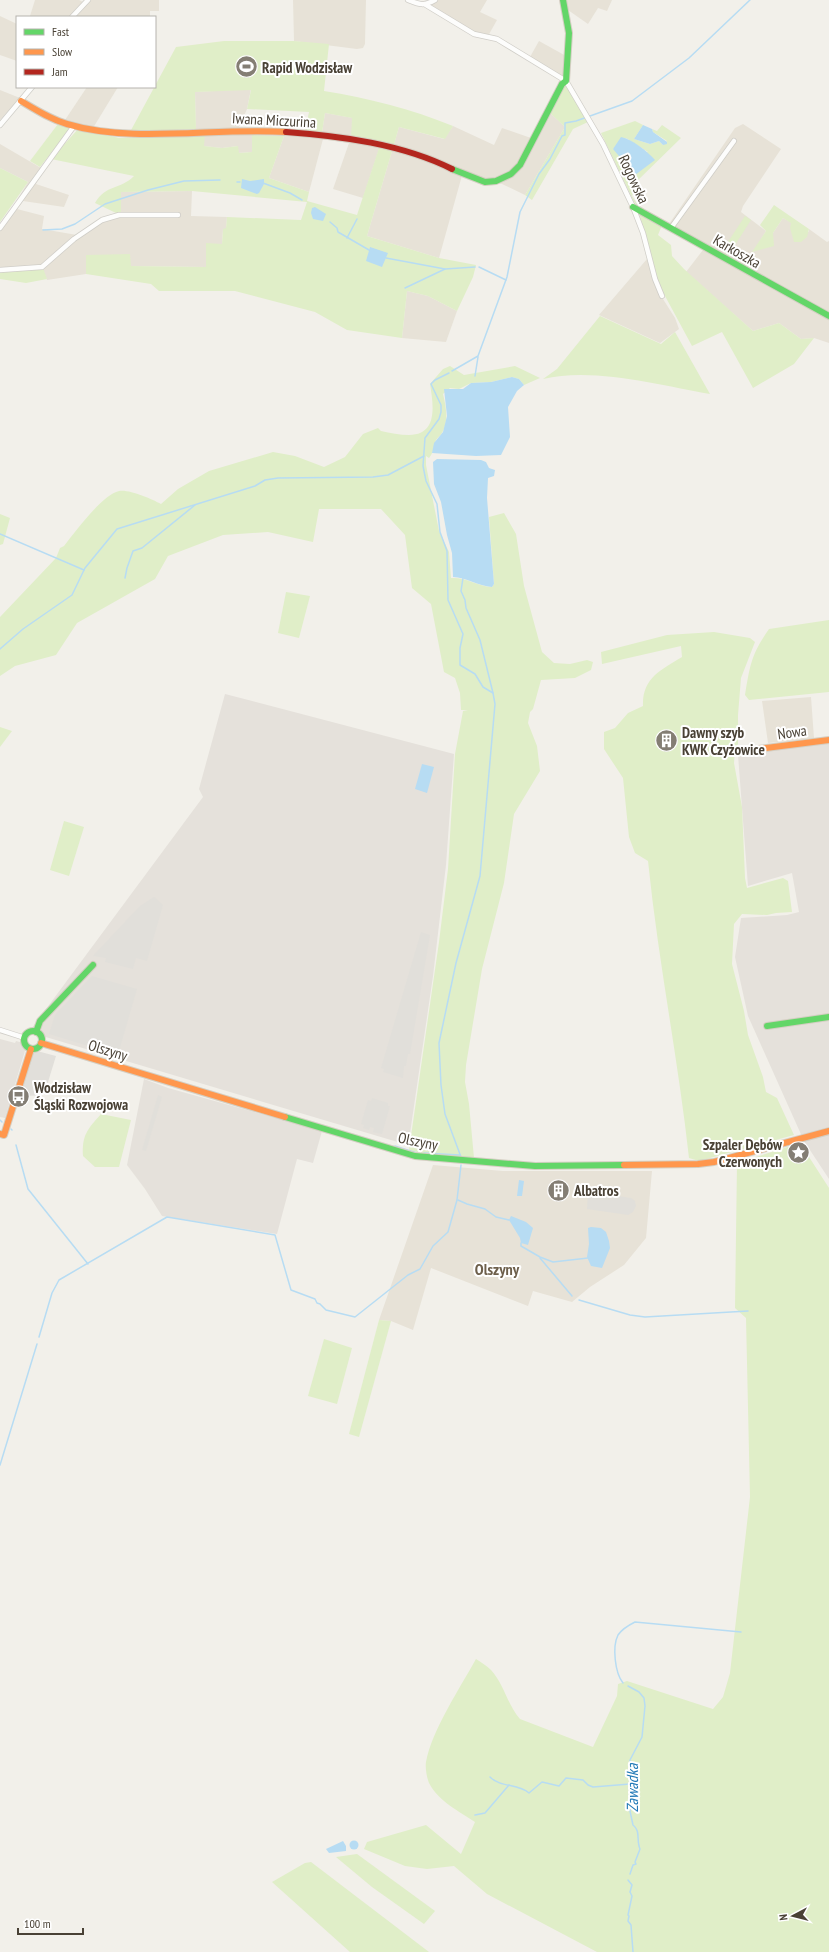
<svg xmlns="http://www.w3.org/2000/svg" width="829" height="1952" viewBox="0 0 829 1952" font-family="'PT Sans Narrow',sans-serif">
<rect width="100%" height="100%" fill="#f2f0ea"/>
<!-- residential -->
<g fill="#e7e2d7">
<polygon points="35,0 79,0 87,4 90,0 159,0 159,11 150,11 150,17 31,17 30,16"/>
<polygon points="293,0 366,0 365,44 363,48 357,49 294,41"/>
<polygon points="438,0 487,0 480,12 497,20 488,36 475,32 430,6"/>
<polygon points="566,0 612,0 607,11 598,8 588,24 568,10"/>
<polygon points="0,16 17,24 17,61 0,55"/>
<polygon points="539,41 566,56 563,77 530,57"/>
<polygon points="87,87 118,87 93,128 65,120"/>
<polygon points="251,89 247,109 239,127 252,128 252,152 238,153 238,146 222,148 204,146 196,134 195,92"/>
<polygon points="0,90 20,98 0,120"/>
<polygon points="549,112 565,127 525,195 502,184 463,172 439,258 367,236 399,127 444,139 453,126 494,145 502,128 531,138"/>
<polygon points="325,113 353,118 380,146 363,198 333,189 349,143 323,139 309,192 269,178 284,136 321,139"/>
<polygon points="743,124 781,149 743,206 741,212 766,231 753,252 773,233 783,218 809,232 809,229 827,242 829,241 829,343 814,338 801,339 779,323 753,331 686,272 706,246 669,224 735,128"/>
<polygon points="0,144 41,168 36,184 69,195 64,207 23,201 17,209 44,216 42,229 77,235 101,219 121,213 121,192 192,191 191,216 227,217 226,229 223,229 222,244 206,267 131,266 86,255 86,274 47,280 42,267 0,270 0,228 28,182 0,168"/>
<polygon points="647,259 656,288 675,318 679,329 660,343 599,315"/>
<polygon points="407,291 428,296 457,311 446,342 402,338"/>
<polygon points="811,697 814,738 768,743 762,701"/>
<polygon points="433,1165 503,1171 652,1171 646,1238 624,1265 590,1287 572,1302 533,1291 528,1306 431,1268 413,1330 391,1321 379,1320"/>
</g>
<!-- industrial -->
<g fill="#e5e1db">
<polygon points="225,694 454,754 446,865 433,976 409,1140 401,1143 29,1032 203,797 199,789"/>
<polygon points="829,742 829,1179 804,1141 748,1016 735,957 741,918 787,915 799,912 792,873 748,886 738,755"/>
<polygon points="0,1039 15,1043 16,1041 27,1044 5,1118 0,1117"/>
<polygon points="144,1079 168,1088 322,1131 313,1163 297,1159 277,1234 162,1216 145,1189 127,1165"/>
</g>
<!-- green -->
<g fill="#e0eec8" fill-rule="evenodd">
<path d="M224,41H294L329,44L324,91C368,98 411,109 453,126L445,139L399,127L393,148L351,138L352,118L325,113L322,133L305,131L309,112L247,109L251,90L195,92L196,129L130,132L176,47Z"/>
<polygon points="565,84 588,122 573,129 532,200 525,195 565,127 549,112"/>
<path d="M635,121L643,125L634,139L650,144L659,141L663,145L667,141L653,132L652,129L657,131L662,125L681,138L636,182L632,196L639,207L634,202L601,133ZM626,138L648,152L613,149Z"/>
<polygon points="58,124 69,126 70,129 40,167 30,161"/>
<path d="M79,128L119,138L205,134L204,146L222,148L238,146L239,153L252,152V135L284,136L269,178L309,192L307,201L357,215L379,148L392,151L367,236L439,258L476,265L473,277L457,311L428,296L407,291L402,338L347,330L315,312L235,291H159L151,284L86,274V255L130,254L131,266L206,267V243L222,244L223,229L226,228L227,217L301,220L307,202L192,191L121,192V213H116L95,203C106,184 120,190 134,176L51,159Z"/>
<polygon points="0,168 28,182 0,222"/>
<polygon points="774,205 809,229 807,237 801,242 794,242 790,228 791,223 783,218 773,233 774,246 752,252 766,231 760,225"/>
<polygon points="639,213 662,225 658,235 671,245 672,256 684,269 753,331 779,323 801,339 814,338 794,364 753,388 722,332 692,346 658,283"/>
<polygon points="745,216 751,220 728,256 722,251"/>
<polygon points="43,268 47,279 26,283 0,279 0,272"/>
<path d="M600,316L661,344L675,332L710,394C659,385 593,367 543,379L557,369Z"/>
<path d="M450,366L464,375L515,366L540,378L524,385L519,379L512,377L491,382L471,383L459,389L450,388L443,394C446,406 449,422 442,433C441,435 438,437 436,440C434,446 433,454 429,458L426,456V465L439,531L449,552L451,578C466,577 477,586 492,587L494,584L489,517L504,513L516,534L524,586L542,652L554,663L570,664L587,660L593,662L591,670L575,678L541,680L533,709L530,712L528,723L537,746L540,771L514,814L504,883L482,969L466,1065L465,1082L469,1104L474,1158L425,1154L409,1150L439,942L448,869L455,754L463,711L468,710H461L460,693L455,678L444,672L431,604L412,588L405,535L381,509H319L313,542L268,532L223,535L168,556L155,579L77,623L56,655L15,666L0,676V617L56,558L60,548L64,546C75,532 102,495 119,491C129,489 152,499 161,504L178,489L209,471L273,452L295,456L324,467L345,457L363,434L378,428L381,431C390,433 400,435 409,435C439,435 433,403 430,384L443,369Z"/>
<polygon points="0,514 10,518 3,544 0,545"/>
<polygon points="286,592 310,596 299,638 278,633"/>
<path d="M829,620V692L749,700L745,695C750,665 751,655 769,629Z"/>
<path d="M714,632L750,638L755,642L741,678L738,715V744L735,750L734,763L742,807L745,878L747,888L783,878L788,881L792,912L776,913L767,915L742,914L734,924L732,964L744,1011L748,1035L763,1077L766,1092L777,1098L794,1135L699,1161L689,1158C678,1058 658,960 648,861L635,853L629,837L623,778L604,749V732L615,728L628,713L643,706C642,678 661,670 682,657L681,646L602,664L601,652L667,635Z"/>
<polygon points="0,727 12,731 0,747"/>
<polygon points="64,821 84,827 69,876 50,870"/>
<path d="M101,1114L131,1120L119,1167H95L83,1156C82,1135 87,1130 101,1114Z"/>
<path d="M800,1143L829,1188V1952H597L487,1894L454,1866L427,1869L405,1866L364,1849L367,1842L426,1825L461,1854L475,1822C459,1811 439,1802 429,1783C427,1778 425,1768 426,1762C432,1730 460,1688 476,1659C481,1662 487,1666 491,1670C504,1684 507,1704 520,1719L593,1747L617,1696L618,1684L627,1681L713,1709L723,1697L730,1673L750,1497L746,1318L735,1308L737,1163Z"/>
<polygon points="379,1320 391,1321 359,1437 349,1434"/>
<polygon points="324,1339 352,1348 337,1404 308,1396"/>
<polygon points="357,1854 435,1911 424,1924 372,1887 336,1857"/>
<polygon points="311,1862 429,1952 350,1952 272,1882 305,1863"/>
</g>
<!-- parking -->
<g fill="#e1dfda">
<polygon points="154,897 163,905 147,961 136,958 133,969 105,962 106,958 93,956 140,906"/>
<polygon points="421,932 430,935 410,1054 408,1054 406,1066 404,1066 403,1078 383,1072 384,1069 381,1068"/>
<polygon points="92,976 137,989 119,1051 115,1050 114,1054 49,1034 55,1015"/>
<polygon points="37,1051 56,1056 44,1095 26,1096 21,1093 33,1053"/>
<polygon points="158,1095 162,1097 146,1151 142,1150"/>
<polygon points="372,1098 388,1103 388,1106 390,1106 382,1134 373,1132 374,1128 370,1127 369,1130 363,1128 364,1125 361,1124 368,1100 371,1101"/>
<polygon points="588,1191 631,1198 635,1201 636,1206 633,1212 628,1215 587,1209"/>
</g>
<!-- water -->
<g fill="#b7dcf3">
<polygon points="643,125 652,129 653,132 667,142 667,144 663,145 659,141 650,144 634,139"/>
<path d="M621,137C632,139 647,151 655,160L635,175L613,149Z"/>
<polygon points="242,179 250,181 264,179 264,184 259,193 257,194 241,188"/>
<polygon points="315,207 326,214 323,221 313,219 311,213 312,208"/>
<polygon points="370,247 388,253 382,267 366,261"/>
<polygon points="512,377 519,379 524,385 517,391 508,407 510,437 501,455 476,456 432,453 434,443 443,432 447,416 444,389 463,389 471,383 491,382"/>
<path d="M437,459L481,460L486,462L489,468L495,470L494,476L488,478L487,498L494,584L492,587C478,586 466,577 453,577L452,553L447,535L441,502L434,484L433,462Z"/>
<polygon points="422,764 434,767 427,793 415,789"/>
<polygon points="519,1180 524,1181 522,1196 517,1196"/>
<polygon points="511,1216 526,1222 533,1228 528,1245 521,1243 520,1238 509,1220"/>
<polygon points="591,1227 601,1228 606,1232 609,1241 610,1248 602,1268 591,1266 587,1257 589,1244 588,1228"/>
<circle cx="354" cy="1845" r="4.5"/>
<polygon points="343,1841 346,1846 346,1851 329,1853 326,1849"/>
</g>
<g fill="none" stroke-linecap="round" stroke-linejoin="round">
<!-- stream -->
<g stroke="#b7dcf3" stroke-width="1.5">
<polyline points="237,182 240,182"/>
<polyline points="263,183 290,193 302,200"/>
<polyline points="330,222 337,228 338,232 369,250"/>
<polyline points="43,230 62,229 75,224 105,204 148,190 184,181 220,180"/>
<polyline points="347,238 357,219"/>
<polyline points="386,258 445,269 475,267"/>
<polyline points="479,267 506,280"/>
<polyline points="405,288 445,269"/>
<polyline points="452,371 478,356 507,277 520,212 539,174 550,159 562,136 565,135 565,123 576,121 632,101 689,58 750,0"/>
<polyline points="449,373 435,380 431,384 441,405 441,412 439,419 425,438 423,466 426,481 437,504 440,532 447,551 448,600 463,634 460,648 460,665 475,674 483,687 493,693 495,704 480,876 456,963 439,1043 441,1085 445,1114 461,1157"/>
<polyline points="475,376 478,357"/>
<polyline points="0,534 84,570"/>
<polyline points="125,578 127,568 133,551 142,548 195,505"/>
<polyline points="463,578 461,591 465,600 466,608 480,640 493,693"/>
<polyline points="0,649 23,629 72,595 85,568 117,529 255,486 265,480 278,478 373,477 388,475 424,456"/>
<polyline points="0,1120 2,1122"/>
<polyline points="11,1129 12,1130"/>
<polyline points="16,1145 28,1189 88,1264"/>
<polyline points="395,1146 417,1153"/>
<polyline points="424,1153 460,1155"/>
<polyline points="458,1200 467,1204 485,1209 496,1217 509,1220"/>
<polyline points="521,1243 521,1246 540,1257 553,1262 588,1258"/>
<polyline points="540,1258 572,1296"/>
<polyline points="579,1300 630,1315 645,1317 748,1311"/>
<polyline points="39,1337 52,1293 59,1280 167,1217 275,1235 291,1290 315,1299 317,1303 320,1304 326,1310 355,1317 408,1275 420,1269 433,1246 448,1232 457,1200 461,1165"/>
<polyline points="0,1465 37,1344"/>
<path d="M623,1683C615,1673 612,1647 618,1635C622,1629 629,1625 635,1622L741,1632"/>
<path d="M628,1686L639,1692L644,1698L645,1706L642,1737L630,1760V1811L633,1825C641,1831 636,1840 640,1849L635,1862L636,1864L633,1865L630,1874"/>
<path d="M490,1777C501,1788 518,1783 529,1793L542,1782L559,1786L566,1778L583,1780L588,1785L593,1787L630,1784"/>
<polyline points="475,1815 485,1813 509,1785"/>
<polyline points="628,1880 632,1885 630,1892 632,1896 628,1915 629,1916 628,1921 631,1925 633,1952"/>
</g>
<defs>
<g id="street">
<path d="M408,0C420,5 424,6 435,0"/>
<polyline points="426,5 474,34 497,39 566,81 603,144 633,207 643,233 655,279 662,296"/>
<polyline points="72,17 88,0"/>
<polyline points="0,125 32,87"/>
<polyline points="0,228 74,126"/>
<polyline points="671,228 734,141"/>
<polyline points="0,270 42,267 74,239 102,220 119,215 178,215"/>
<polyline points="0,1030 25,1038"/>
</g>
<g id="fast">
<polyline points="452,169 485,182 496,181 511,174 520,165 562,84 566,81 569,33 563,0"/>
<polyline points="633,207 829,316"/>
<polyline points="767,1026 829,1017"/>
<circle cx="33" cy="1040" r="9"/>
<polyline points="36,1032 40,1021 93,965"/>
<polyline points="285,1117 415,1156 535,1166 624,1165"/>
</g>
<g id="slow">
<path d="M21,101C36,110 50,119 67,124C133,144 216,127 286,132"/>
<polyline points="735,752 829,740"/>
<polyline points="41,1043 285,1117"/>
<polyline points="0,1134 4,1135 31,1049"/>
<polyline points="624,1165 698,1164 714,1162 829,1131"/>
</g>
<path id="jam" d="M286,132C341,136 402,144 452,169"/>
</defs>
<!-- street casing -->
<use href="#street" stroke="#d0cec8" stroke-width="6"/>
<!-- fast casing -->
<use href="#fast" stroke="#d4cec2" stroke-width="8"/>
<!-- slow casing -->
<use href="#slow" stroke="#d4cec2" stroke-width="8"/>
<!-- jam casing -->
<use href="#jam" stroke="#d4cec2" stroke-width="8"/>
<!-- street -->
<use href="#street" stroke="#fdfdfc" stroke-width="4.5"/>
<!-- fast -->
<use href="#fast" stroke="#63d668" stroke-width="6"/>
<!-- slow -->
<use href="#slow" stroke="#ff974d" stroke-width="6"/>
<!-- jam -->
<use href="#jam" stroke="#b3261e" stroke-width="6"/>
</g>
<!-- icons -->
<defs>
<symbol id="stadium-disc" viewBox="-11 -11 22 22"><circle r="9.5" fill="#847e74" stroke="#fff"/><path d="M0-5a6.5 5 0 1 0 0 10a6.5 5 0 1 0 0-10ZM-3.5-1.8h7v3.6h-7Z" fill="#fff"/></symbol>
<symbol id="building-disc" viewBox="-11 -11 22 22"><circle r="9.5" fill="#847e74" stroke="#fff"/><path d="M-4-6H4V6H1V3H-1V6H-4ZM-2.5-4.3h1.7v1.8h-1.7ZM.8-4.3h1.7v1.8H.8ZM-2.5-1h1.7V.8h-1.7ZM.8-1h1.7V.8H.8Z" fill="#fff"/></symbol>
<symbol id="bus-disc" viewBox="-11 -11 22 22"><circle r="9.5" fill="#847e74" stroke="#fff"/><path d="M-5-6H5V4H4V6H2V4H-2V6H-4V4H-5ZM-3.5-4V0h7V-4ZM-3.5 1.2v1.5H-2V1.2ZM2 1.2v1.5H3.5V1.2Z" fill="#fff"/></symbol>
<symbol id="sight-disc" viewBox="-11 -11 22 22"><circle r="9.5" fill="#847e74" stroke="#fff"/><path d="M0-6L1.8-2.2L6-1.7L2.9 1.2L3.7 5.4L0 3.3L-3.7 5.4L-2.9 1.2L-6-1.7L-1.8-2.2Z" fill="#fff"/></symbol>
</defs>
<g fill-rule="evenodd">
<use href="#stadium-disc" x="234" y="54" width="25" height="25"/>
<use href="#building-disc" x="654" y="728" width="25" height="25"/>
<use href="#bus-disc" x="6" y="1084" width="25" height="25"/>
<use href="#sight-disc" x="786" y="1140" width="25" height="25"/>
<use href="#building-disc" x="546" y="1178" width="25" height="25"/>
</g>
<g text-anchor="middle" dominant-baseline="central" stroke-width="4" stroke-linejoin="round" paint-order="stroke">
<!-- poi labels -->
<g font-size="15" font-weight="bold" fill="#494135" stroke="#fff" text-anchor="start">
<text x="262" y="67">Rapid Wodzisław</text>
<text x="682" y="732">Dawny szyb<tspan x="682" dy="17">KWK Czyżowice</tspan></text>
<text x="34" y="1087">Wodzisław<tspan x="34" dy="17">Śląski Rozwojowa</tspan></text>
<text x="782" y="1144" text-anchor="end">Szpaler Dębów<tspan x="782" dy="17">Czerwonych</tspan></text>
<text x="574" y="1190">Albatros</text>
</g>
<!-- street labels -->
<g font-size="15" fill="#494135" stroke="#fff">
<text transform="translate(274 120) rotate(3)">Iwana Miczurina</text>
<text transform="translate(634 179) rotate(65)">Rogowska</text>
<text transform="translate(737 251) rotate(30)">Karkoszka</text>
<text transform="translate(792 732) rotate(-8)">Nowa</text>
<text transform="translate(108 1050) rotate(17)">Olszyny</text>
<text transform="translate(418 1141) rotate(12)">Olszyny</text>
</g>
<!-- neighbourhood labels -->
<g font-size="16" font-weight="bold" fill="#6d5f4b" stroke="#fff">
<text x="497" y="1269">Olszyny</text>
</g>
<!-- water labels -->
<g font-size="16" font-style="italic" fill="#237ab7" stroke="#fff">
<text transform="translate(632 1788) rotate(-90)">Zawadka</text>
</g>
</g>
<!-- legend -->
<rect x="16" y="16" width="140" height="72" fill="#ffffff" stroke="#b6b3ae"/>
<rect x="24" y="29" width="20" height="6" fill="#63d668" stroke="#b6b3ae"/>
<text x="52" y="36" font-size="12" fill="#494135">Fast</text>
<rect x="24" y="49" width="20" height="6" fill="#ff974d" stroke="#b6b3ae"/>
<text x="52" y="56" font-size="12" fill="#494135">Slow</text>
<rect x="24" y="69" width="20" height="6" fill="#b3261e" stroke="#b6b3ae"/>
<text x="52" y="76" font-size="12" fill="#494135">Jam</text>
<!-- north arrow -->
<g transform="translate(793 1916) rotate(263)" stroke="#ffffff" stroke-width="3" paint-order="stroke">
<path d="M0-3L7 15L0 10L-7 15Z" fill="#494135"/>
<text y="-6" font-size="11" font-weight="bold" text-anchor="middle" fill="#494135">N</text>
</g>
<!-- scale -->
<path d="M18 1928v6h65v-6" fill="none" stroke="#494135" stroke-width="2"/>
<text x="24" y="1928" font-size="12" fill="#494135" stroke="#ffffff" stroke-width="3" paint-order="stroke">100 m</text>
</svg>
